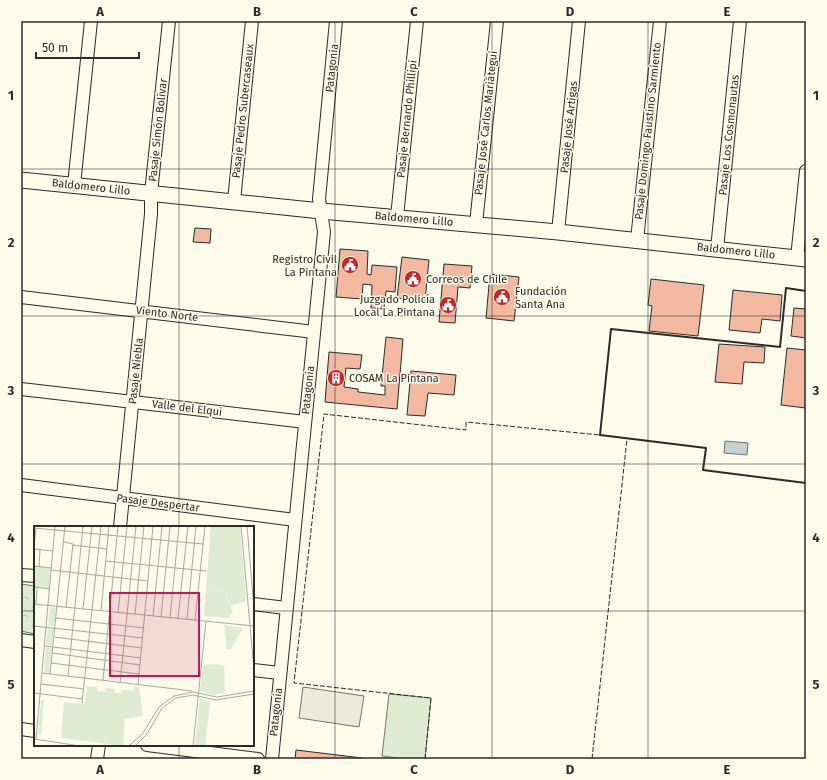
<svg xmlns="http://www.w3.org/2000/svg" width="827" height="780" viewBox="0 0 827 780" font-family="'Fira Sans',sans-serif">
<defs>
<pattern id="park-crowns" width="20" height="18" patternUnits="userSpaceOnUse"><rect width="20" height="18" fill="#deebd1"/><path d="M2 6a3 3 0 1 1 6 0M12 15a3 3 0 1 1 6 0" fill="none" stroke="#bfcab4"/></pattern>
</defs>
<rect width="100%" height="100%" fill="#fdfbea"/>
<!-- park -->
<polygon fill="url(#park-crowns)" stroke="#74746e" points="21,584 35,586 35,634 21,631"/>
<!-- garden -->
<polygon fill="#deebd1" stroke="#74746e" points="389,694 431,698 425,759 405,759 382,756"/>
<!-- parking -->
<polygon fill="#eceadb" stroke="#74746e" points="303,687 364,696 359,727 299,718"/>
<!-- water -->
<polygon fill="#c7d0d0" stroke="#74746e" points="725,441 748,443 747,455 724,453"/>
<!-- building -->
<g fill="#f2b8a0" stroke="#2b2b2b">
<polygon points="195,228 211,229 210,243 193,242"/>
<polygon points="340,249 368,251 367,274 371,275 372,265 397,267 395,292 386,291 384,309 371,308 372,285 363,284 362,299 336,297"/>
<polygon points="402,257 429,260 425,301 397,298"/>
<polygon points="444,264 472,266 470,288 458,287 455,323 439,322"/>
<polygon points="490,274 519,277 514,321 486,318"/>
<polygon points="651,279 704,285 698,336 649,331 652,306 648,305"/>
<polygon points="733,290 782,295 780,321 762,319 760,333 729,330"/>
<polygon points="794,308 806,309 806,338 791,336"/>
<polygon points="386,337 403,339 397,409 325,402 329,352 362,355 360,369 346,368 344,387 358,389 358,392 385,395 385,386 381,386"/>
<polygon points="719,344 765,347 764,363 744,362 742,384 715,382"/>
<polygon points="787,348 806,350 806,408 781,405"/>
<polygon points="411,371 456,375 454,395 428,393 425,416 407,415"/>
<polygon points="296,750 362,758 362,759 295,759"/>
</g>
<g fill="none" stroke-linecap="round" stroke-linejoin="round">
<defs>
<g id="minor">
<polyline points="74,185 91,21"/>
<polyline points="234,201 252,21"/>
<polyline points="397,217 417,21"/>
<polyline points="476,224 497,21"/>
<polyline points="558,232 579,21"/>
<polyline points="637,240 660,21"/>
<polyline points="717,249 740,21"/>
<polyline points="797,258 806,171"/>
<polyline points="21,297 314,332"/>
<polyline points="21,389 305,422"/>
<polyline points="21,485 295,520"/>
<polyline points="120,527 151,214 151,193 169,21"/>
<polyline points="21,575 35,576"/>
<polyline points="253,604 286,608"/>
<polyline points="21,640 35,642"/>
<polyline points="253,670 280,673"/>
<polyline points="21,729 35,731"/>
<polyline points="147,745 258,759"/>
<polyline points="97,759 99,745"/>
<polyline points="272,759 324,232 319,199 336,21"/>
</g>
<polyline id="tertiary" points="21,180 321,211 558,232 806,259"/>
</defs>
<!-- minor casing -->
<use href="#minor" stroke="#2b2b2b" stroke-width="14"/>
<!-- tertiary casing -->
<use href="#tertiary" stroke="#2b2b2b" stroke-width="17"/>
<!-- minor -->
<use href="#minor" stroke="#fdfbea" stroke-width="12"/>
<!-- tertiary -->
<use href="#tertiary" stroke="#fdfbea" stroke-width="15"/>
<!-- fence -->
<g stroke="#2b2b2b" stroke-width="1" stroke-dasharray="5 2" stroke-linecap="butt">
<polyline points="425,759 431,698 294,683 324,414 466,430 466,422 600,435"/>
<polyline points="592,759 627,439"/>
</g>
<!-- wall -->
<polyline stroke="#2b2b2b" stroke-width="2" points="806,291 786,288 780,347 611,329 600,435 706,448 703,470 806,483"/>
</g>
<!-- grid -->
<path fill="none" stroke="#2b2b2b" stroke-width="1" stroke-opacity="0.55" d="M179,21V527M335,21V759M492,21V759M648,21V759M21,169H806M21,316H806M21,464H806M21,611H35M253,611H806M179,745V759"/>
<!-- icons -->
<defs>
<symbol id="civic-disc" viewBox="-11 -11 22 22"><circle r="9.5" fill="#c62828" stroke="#fdfbea"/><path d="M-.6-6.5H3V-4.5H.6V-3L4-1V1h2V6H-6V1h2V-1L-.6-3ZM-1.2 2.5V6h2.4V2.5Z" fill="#fff"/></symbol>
<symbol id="building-disc" viewBox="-11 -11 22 22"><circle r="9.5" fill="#c62828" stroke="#fdfbea"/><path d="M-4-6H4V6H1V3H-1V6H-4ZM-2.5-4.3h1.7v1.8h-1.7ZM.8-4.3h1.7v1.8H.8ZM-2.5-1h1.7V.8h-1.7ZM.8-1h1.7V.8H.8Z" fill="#fff"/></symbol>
</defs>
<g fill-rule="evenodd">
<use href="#civic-disc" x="340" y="255" width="20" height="20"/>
<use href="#civic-disc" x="403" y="269" width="20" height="20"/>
<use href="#civic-disc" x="492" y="287" width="20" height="20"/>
<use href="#civic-disc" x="438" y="295" width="20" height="20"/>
<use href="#building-disc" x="326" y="368" width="20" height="20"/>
</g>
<g text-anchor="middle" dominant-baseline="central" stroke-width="3" stroke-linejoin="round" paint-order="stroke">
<!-- street labels -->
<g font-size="11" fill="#2b2b2b" stroke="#fdfbea">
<text transform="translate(332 68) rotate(-84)">Patagonia</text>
<text transform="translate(243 111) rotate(-84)">Pasaje Pedro Subercaseaux</text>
<text transform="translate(407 119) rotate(-84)">Pasaje Bernardo Phillipi</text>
<text transform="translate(486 123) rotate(-84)">Pasaje José Carlos Mariátegui</text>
<text transform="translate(569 127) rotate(-84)">Pasaje José Artigas</text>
<text transform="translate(158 130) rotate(-84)">Pasaje Simón Bolívar</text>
<text transform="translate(648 131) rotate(-84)">Pasaje Domingo Faustino Sarmiento</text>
<text transform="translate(729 135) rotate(-84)">Pasaje Los Cosmonautas</text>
<text transform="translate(91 187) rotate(6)">Baldomero Lillo</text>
<text transform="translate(414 219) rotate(5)">Baldomero Lillo</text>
<text transform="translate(736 251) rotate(6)">Baldomero Lillo</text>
<text transform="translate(167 314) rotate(7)">Viento Norte</text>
<text transform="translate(136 371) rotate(-84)">Pasaje Niebla</text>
<text transform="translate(308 390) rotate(-84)">Patagonia</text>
<text transform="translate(187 408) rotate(7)">Valle del Elqui</text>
<text transform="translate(158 503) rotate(7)">Pasaje Despertar</text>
<text transform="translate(276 712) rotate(-84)">Patagonia</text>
</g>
<!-- poi labels -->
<g font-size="11" fill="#2b2b2b" stroke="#fdfbea" text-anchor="start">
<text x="337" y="259" text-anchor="end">Registro Civil<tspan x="337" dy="13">La Pintana</tspan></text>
<text x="426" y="279">Correos de Chile</text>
<text x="515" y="291">Fundación<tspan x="515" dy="13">Santa Ana</tspan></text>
<text x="435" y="299" text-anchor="end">Juzgado Policía<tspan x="435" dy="13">Local La Pintana</tspan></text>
<text x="349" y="378">COSAM La Pintana</text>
</g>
</g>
<!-- overview -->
<g transform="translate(34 526)">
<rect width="220" height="220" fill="#fdfbea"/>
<path d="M177,0H206L212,75L197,80L191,65L172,63Z" fill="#deebd1"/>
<path d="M172,63L191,65L199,88L195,89L196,92L170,90ZM16,81L22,82L20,100H14ZM190,99L209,102L197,123L193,124ZM14,102L20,103L18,119H12ZM12,121L18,122L15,147L10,146ZM181,138L190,140L191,167L180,169L166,165L169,139ZM166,172L175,175L176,178L171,220H161ZM7,174H10L7,209H4Z" fill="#deebd1"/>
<path d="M0,40L17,42L15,62L0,61ZM53,160L63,161V165L72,166V162L81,163V167L88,168V164L99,165L100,160L105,161L109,190L91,193L89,220L27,212L30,176L51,178Z" fill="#deebd1"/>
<path fill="none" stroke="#a9a89e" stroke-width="1" d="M207,0L220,144M213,0L220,83M0,2L169,18M30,16L39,18L32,81M38,19L73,23M0,21L2,2M0,23L19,25M72,35L172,45M0,40L18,42M5,40L6,24M17,44L114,55M0,61L16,63M0,78L220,100M2,78L3,62M49,83L58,0M67,85L75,0M84,87L93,0M101,88L110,0M119,90L128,0M127,91L136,0M22,92L110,102M136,92L145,0M144,92L154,0M153,93L162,0M161,94L171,0M0,100L109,112M20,111L108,122M11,120L107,132M18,127L106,139M17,137L105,148M8,147L158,165M16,148L31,0M34,150L49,0M69,154L84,0M86,157L102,0M7,158L50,163M104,159L119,0M0,167L48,173M48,177L67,0M0,213L46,220M2,213L21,0M95,220L109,207L125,181L140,170L159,166L183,171L220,165M101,220L113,208L128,182L142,172L159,169L182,174L220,168M159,220L172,95"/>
<path fill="#c2185b" fill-opacity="0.15" stroke="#c2185b" stroke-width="2" d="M76,67H165V150H76Z"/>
<rect width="220" height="220" fill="none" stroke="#2b2b2b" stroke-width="2"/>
</g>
<!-- border -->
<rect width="827" height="780" fill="none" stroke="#fdfbea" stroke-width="44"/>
<!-- scale -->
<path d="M36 52v6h103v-6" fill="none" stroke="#2b2b2b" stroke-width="2"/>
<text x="42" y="52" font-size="12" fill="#2b2b2b" stroke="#fdfbea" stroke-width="3" paint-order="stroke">50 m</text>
<rect x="22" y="22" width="783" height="736" fill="none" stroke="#2b2b2b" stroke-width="1.5"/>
<g font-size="13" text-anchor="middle" font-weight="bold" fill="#2b2b2b">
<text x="100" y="16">A</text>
<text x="257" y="16">B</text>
<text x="414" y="16">C</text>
<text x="570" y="16">D</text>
<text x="727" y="16">E</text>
<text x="11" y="100">1</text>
<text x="816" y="100">1</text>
<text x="11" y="247">2</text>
<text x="816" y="247">2</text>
<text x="11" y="395">3</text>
<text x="816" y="395">3</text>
<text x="11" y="542">4</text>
<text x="816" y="542">4</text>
<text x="11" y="689">5</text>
<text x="816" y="689">5</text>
<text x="100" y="774">A</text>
<text x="257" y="774">B</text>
<text x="414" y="774">C</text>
<text x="570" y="774">D</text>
<text x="727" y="774">E</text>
</g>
</svg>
